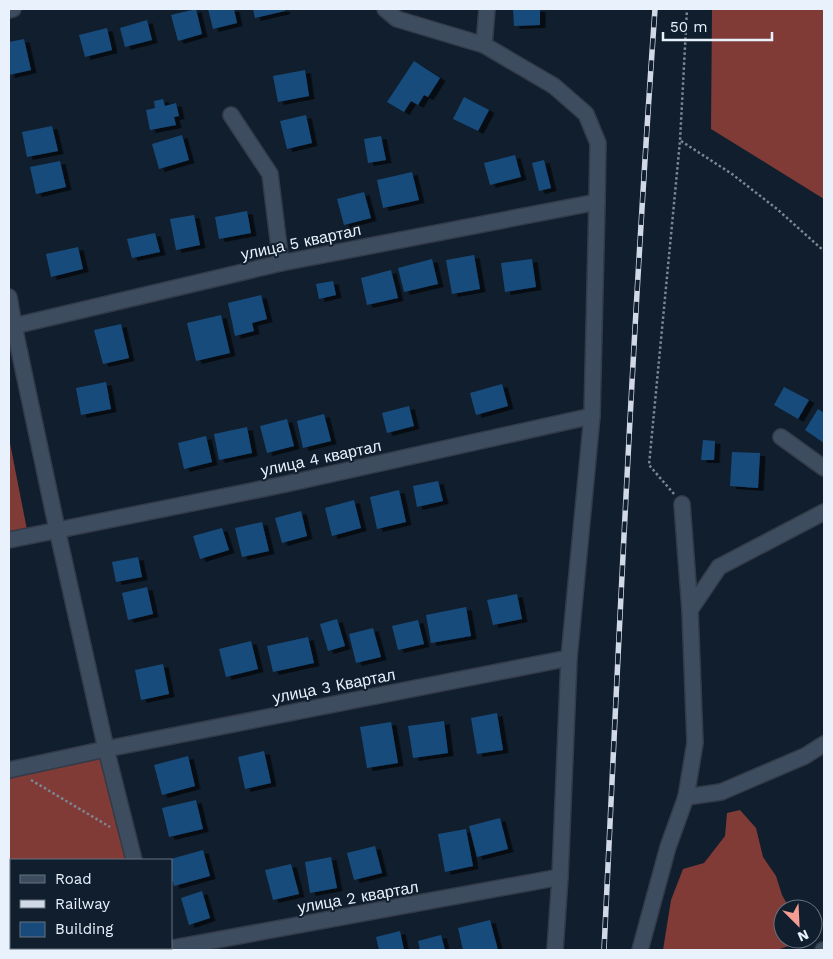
<svg xmlns="http://www.w3.org/2000/svg" width="833" height="959" viewBox="0 0 833 959" font-family="'Work Sans',sans-serif">
<defs>
<filter id="shadow"><feDropShadow dx="5.5" dy="3" stdDeviation="0" flood-color="#0009"/></filter>
</defs>
<rect width="100%" height="100%" fill="#101e2d"/>
<!-- forest -->
<g fill="#813b36">
<polygon points="712,9 824,9 824,199 711,129"/>
<polygon points="9,438 28,535 9,540"/>
<polygon points="105,752 134,860 11,860 11,948 158,948 158,950 9,950 9,779"/>
<polygon points="740,810 756,828 763,857 776,876 782,895 790,909 783,909 783,939 800,939 800,942 777,950 663,950 671,900 683,869 704,863 725,836 727,813"/>
</g>
<!-- building -->
<g fill="#184b7c" filter="url(#shadow)">
<polygon points="196,9 202,34 178,41 171,15"/>
<polygon points="208,9 234,9 237,23 213,29"/>
<polygon points="253,9 284,9 285,11 255,18"/>
<polygon points="513,9 540,9 540,25 514,26"/>
<polygon points="147,20 152,40 125,47 120,28"/>
<polygon points="107,28 112,50 85,57 79,35"/>
<polygon points="24,39 31,70 9,75 9,42"/>
<polygon points="414,61 440,78 428,97 424,95 418,105 411,101 404,112 387,102"/>
<polygon points="305,70 309,96 278,102 273,76"/>
<polygon points="464,97 489,110 478,131 453,119"/>
<polygon points="163,99 165,106 176,103 179,116 174,117 176,125 150,130 146,110 155,108 154,101"/>
<polygon points="306,115 312,143 287,149 280,121"/>
<polygon points="52,126 58,151 27,157 22,132"/>
<polygon points="182,135 189,160 159,169 152,144"/>
<polygon points="381,136 386,160 368,163 364,139"/>
<polygon points="515,155 521,177 490,185 484,163"/>
<polygon points="544,160 551,188 539,191 532,163"/>
<polygon points="60,161 66,187 36,194 30,167"/>
<polygon points="412,172 419,200 383,208 377,180"/>
<polygon points="364,192 371,218 344,225 337,199"/>
<polygon points="247,211 251,233 219,239 215,217"/>
<polygon points="194,215 200,245 176,250 170,219"/>
<polygon points="155,233 160,252 132,258 127,239"/>
<polygon points="78,247 83,269 51,277 46,254"/>
<polygon points="474,255 480,289 452,294 446,260"/>
<polygon points="432,259 438,284 404,292 398,268"/>
<polygon points="532,259 536,287 505,292 501,263"/>
<polygon points="391,270 398,298 367,305 361,278"/>
<polygon points="333,281 336,295 319,299 316,284"/>
<polygon points="261,295 267,319 252,323 254,331 235,336 228,303"/>
<polygon points="221,315 230,353 196,361 187,323"/>
<polygon points="121,324 129,358 103,364 94,330"/>
<polygon points="106,382 111,409 81,415 76,388"/>
<polygon points="502,384 508,406 476,415 470,393"/>
<polygon points="784,387 809,400 798,419 774,405"/>
<polygon points="409,406 414,426 387,433 382,413"/>
<polygon points="818,409 824,413 824,443 805,430"/>
<polygon points="324,414 331,441 303,448 297,421"/>
<polygon points="287,419 294,446 267,453 260,426"/>
<polygon points="247,427 252,453 219,460 214,434"/>
<polygon points="206,436 212,462 184,469 178,443"/>
<polygon points="703,440 715,441 714,460 701,460"/>
<polygon points="732,452 760,453 758,488 730,486"/>
<polygon points="438,481 443,501 417,507 413,486"/>
<polygon points="399,490 406,522 377,529 370,497"/>
<polygon points="354,500 361,528 332,536 325,508"/>
<polygon points="301,511 307,536 282,543 275,518"/>
<polygon points="262,522 269,551 242,557 235,528"/>
<polygon points="222,528 229,550 200,559 193,536"/>
<polygon points="138,557 142,577 116,582 112,562"/>
<polygon points="147,587 153,614 128,620 122,593"/>
<polygon points="517,594 522,619 493,625 487,600"/>
<polygon points="466,607 471,636 431,643 426,615"/>
<polygon points="337,619 345,646 328,651 320,624"/>
<polygon points="418,620 424,644 398,650 392,626"/>
<polygon points="373,628 381,657 356,663 349,634"/>
<polygon points="308,637 314,663 273,672 267,646"/>
<polygon points="251,641 258,669 226,677 219,649"/>
<polygon points="163,664 169,694 141,700 135,670"/>
<polygon points="497,713 503,750 477,754 471,718"/>
<polygon points="444,721 448,753 413,758 408,726"/>
<polygon points="391,722 398,763 367,768 360,727"/>
<polygon points="264,751 271,783 245,789 238,757"/>
<polygon points="188,756 195,786 162,795 154,765"/>
<polygon points="196,800 203,829 169,837 162,808"/>
<polygon points="500,818 508,849 477,857 469,826"/>
<polygon points="466,829 473,866 445,872 438,834"/>
<polygon points="375,846 382,873 354,880 347,853"/>
<polygon points="203,850 210,876 174,886 171,875 171,860 167,860"/>
<polygon points="331,857 337,888 310,893 305,862"/>
<polygon points="291,864 299,894 273,900 265,870"/>
<polygon points="202,891 210,918 189,925 181,898"/>
<polygon points="490,920 498,950 463,950 458,928"/>
<polygon points="400,931 404,950 379,950 376,937"/>
<polygon points="441,935 445,950 420,950 418,941"/>
</g>
<g fill="none" stroke-linecap="round" stroke-linejoin="round">
<defs>
<g id="minor">
<polyline points="385,9 397,19 484,45 554,86 586,114 598,143 597,202 592,416 569,658 560,877 555,950"/>
<polyline points="9,10 13,9"/>
<polyline points="484,45 487,9"/>
<polyline points="231,115 270,174 281,263"/>
<polyline points="9,297 14,326 57,529 106,749 134,860"/>
<polyline points="9,326 14,326 281,263 597,202"/>
<polyline points="781,437 824,468"/>
<polyline points="9,540 286,484 592,416"/>
<polyline points="690,610 719,567 824,512"/>
<polyline points="9,770 106,749 569,658"/>
<polyline points="686,797 721,792 805,756 824,744"/>
<polyline points="162,950 560,877"/>
<polyline points="640,950 668,847 686,797 695,743 690,610 682,504"/>
<polyline points="823,950 824,950"/>
</g>
</defs>
<!-- minor casing -->
<use href="#minor" stroke="#333a48" stroke-width="18"/>
<!-- path -->
<g stroke="#7c8794" stroke-width="2.5" stroke-dasharray="2.5 2.5" stroke-linecap="butt">
<polyline points="681,141 732,174 777,209 824,251"/>
<polyline points="674,494 649,465 680,141 687,9"/>
<polyline points="31,780 110,827"/>
</g>
<!-- minor -->
<use href="#minor" stroke="#3d4d5f" stroke-width="15"/>
<defs>
<path id="rail" d="M604,950C619,636 633,322 655,9"/>
</defs>
<!-- rail casing -->
<use href="#rail" stroke="#d0d9e5" stroke-width="5.5"/>
<!-- rail -->
<use href="#rail" stroke="#101e2d" stroke-width="4" stroke-dasharray="11" stroke-linecap="butt"/>
</g>
<g text-anchor="middle" dominant-baseline="central" stroke-width="4" stroke-linejoin="round" paint-order="stroke">
<!-- street labels -->
<g font-size="16" fill="#e8f1fc" stroke="#101e2d">
<text transform="translate(301 242) rotate(-12)">улица 5 квартал</text>
<text transform="translate(321 458) rotate(-12)">улица 4 квартал</text>
<text transform="translate(334 686) rotate(-11)">улица 3 Квартал</text>
<text transform="translate(358 897) rotate(-10)">улица 2 квартал</text>
</g>
</g>
<!-- border -->
<rect width="833" height="959" fill="none" stroke="#e8f1fc" stroke-width="20"/>
<!-- legend -->
<rect x="10" y="859" width="162" height="90" fill="#101e2d" stroke="#667280"/>
<rect x="20" y="875" width="25" height="8" fill="#3d4d5f" stroke="#667280"/>
<text x="55" y="884" font-size="15" fill="#e8f1fc">Road</text>
<rect x="20" y="900" width="25" height="8" fill="#d0d9e5" stroke="#667280"/>
<text x="55" y="909" font-size="15" fill="#e8f1fc">Railway</text>
<rect x="20" y="922" width="25" height="15" fill="#184b7c" stroke="#667280"/>
<text x="55" y="934" font-size="15" fill="#e8f1fc">Building</text>
<!-- north arrow -->
<g transform="translate(798 924) rotate(156)"><circle r="24" fill="#101e2d" stroke="#667280"/>
<path d="M0-4L9 19L0 12L-9 19Z" fill="#f59c93"/>
<text y="-8" font-size="14" font-weight="bold" text-anchor="middle" fill="#e8f1fc">N</text>
</g>
<!-- scale -->
<path d="M663 32v8h109v-8" fill="none" stroke="#e8f1fc" stroke-width="2.5"/>
<text x="670" y="32" font-size="15" fill="#e8f1fc" stroke="#101e2d" stroke-width="4" paint-order="stroke">50 m</text>
</svg>
